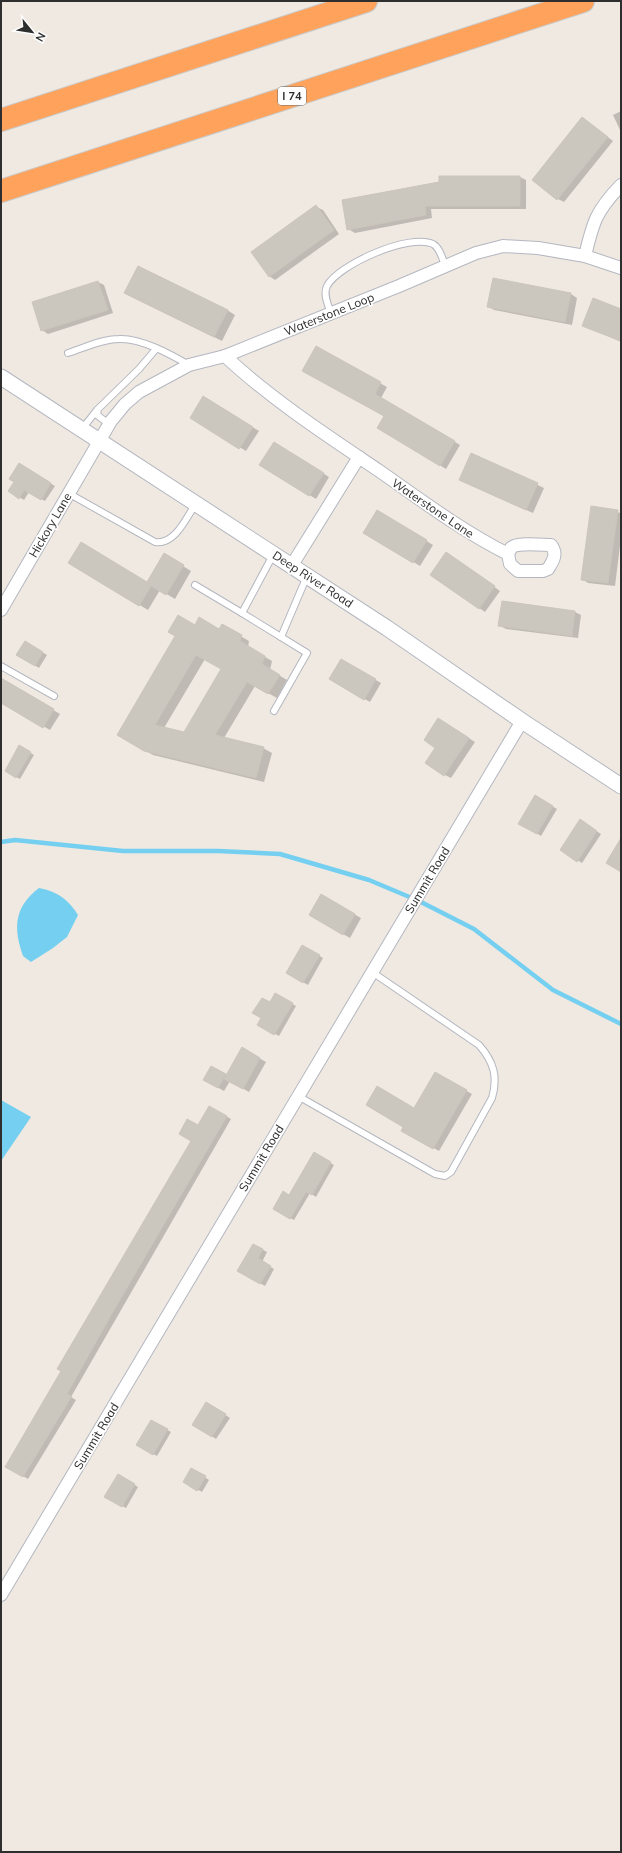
<svg xmlns="http://www.w3.org/2000/svg" width="622" height="1853" viewBox="0 0 622 1853" font-family="Mulish,sans-serif">
<rect width="100%" height="100%" fill="#efe9e1"/>
<!-- water -->
<g fill="#75cff0">
<path d="M39,888C57,891 69,900 78,915L67,937L53,948L31,962L23,956C13,928 14,907 39,888Z"/>
<polygon points="1,1100 31,1117 1,1161"/>
</g>
<!-- shadow -->
<g fill="#0003" fill-rule="evenodd">
<polygon points="621,111 621,132 613,115"/>
<polygon points="583,118 613,141 564,202 558,199"/>
<polygon points="520,177 526,180 526,209 431,209 432,218 355,233 348,229"/>
<polygon points="316,207 323,210 339,234 275,280 269,276"/>
<polygon points="494,279 571,294 577,298 572,325 494,310 488,306"/>
<polygon points="98,282 104,285 113,313 48,334 42,330"/>
<polygon points="134,298 227,310 235,315 222,341"/>
<polygon points="621,310 621,342 584,325"/>
<polygon points="316,348 387,387 381,398 460,445 446,469 378,428 385,415"/>
<polygon points="204,397 259,431 246,451 191,418"/>
<polygon points="274,443 329,477 316,499 260,465"/>
<polygon points="472,454 544,488 533,513 466,483"/>
<polygon points="19,464 55,486 45,501 29,492 24,500 9,491 15,482"/>
<polygon points="592,507 621,513 621,538 615,586 588,583 582,579"/>
<polygon points="377,511 433,545 420,566 364,532"/>
<polygon points="165,555 191,571 175,599 160,590 148,610 69,563 148,583"/>
<polygon points="452,557 500,591 485,612 431,575"/>
<polygon points="575,612 581,615 578,638 506,629 499,625"/>
<path d="M195,626L220,630H230L249,641L248,647L272,661L270,670L287,680L277,698L255,686L224,738L263,748L272,753L264,782L153,755L118,735ZM205,659L223,669L185,733L164,728Z"/>
<polygon points="25,642 47,655 39,668 17,655"/>
<polygon points="341,660 381,683 370,702 330,679"/>
<polygon points="3,680 60,714 50,730 1,702 1,683"/>
<polygon points="445,723 475,742 451,778 445,775 437,747"/>
<polygon points="20,747 34,755 20,779 6,771"/>
<polygon points="535,796 557,809 541,836 520,823"/>
<polygon points="580,821 601,834 582,863 561,850"/>
<polygon points="321,895 361,918 350,938 310,915"/>
<polygon points="303,946 323,958 308,985 287,973"/>
<polygon points="275,994 296,1006 279,1036 258,1025"/>
<polygon points="243,1049 266,1062 249,1092 230,1081 224,1091 204,1080 211,1067 227,1076"/>
<polygon points="435,1073 472,1094 439,1151 402,1130"/>
<polygon points="210,1107 231,1119 71,1397 76,1400 28,1479 6,1466 62,1371 193,1140"/>
<polygon points="314,1153 334,1165 316,1197 310,1193 294,1220 274,1209 289,1196"/>
<polygon points="254,1245 267,1252 262,1262 274,1269 265,1286 239,1271"/>
<polygon points="207,1403 230,1418 216,1439 194,1424"/>
<polygon points="151,1421 171,1432 157,1456 138,1445"/>
<polygon points="192,1469 209,1480 202,1492 184,1482"/>
<polygon points="118,1475 138,1487 126,1508 106,1497"/>
</g>
<g fill="none" stroke-linecap="round" stroke-linejoin="round">
<!-- stream -->
<polyline stroke="#75cff0" stroke-width="4.5" points="1,842 15,840 123,851 218,851 280,854 369,880 419,901 474,929 553,990 621,1024"/>
</g>
<!-- building -->
<g fill="#cbc7bf" stroke="#cbc5ba" fill-rule="evenodd">
<polygon points="582,117 608,137 557,200 532,180"/>
<polygon points="439,176 520,176 520,206 425,206 426,215 347,230 342,200 439,182"/>
<polygon points="316,205 334,230 269,277 251,252"/>
<polygon points="138,266 228,310 214,337 124,293"/>
<polygon points="493,278 571,293 565,322 487,307"/>
<polygon points="98,281 108,310 41,331 32,302"/>
<polygon points="593,298 621,309 621,341 582,326"/>
<polygon points="316,346 381,382 375,394 455,441 440,466 377,428 384,416 302,371"/>
<polygon points="203,396 253,427 239,449 190,418"/>
<polygon points="274,442 324,473 309,496 259,465"/>
<polygon points="471,453 538,483 526,510 459,480"/>
<polygon points="19,463 51,483 41,500 24,490 19,499 8,491 14,482 9,479"/>
<polygon points="591,506 618,510 608,583 581,580"/>
<polygon points="377,510 427,540 413,563 363,533"/>
<polygon points="81,542 147,582 164,553 184,565 166,595 151,586 139,606 68,563"/>
<polygon points="446,552 495,586 479,609 430,575"/>
<polygon points="502,601 575,611 572,636 498,626"/>
<path d="M178,615L195,625L199,617L219,629L222,624L242,635L240,641L265,656L262,664L280,675L268,694L247,682L215,735L264,747L256,778L144,751L117,735L175,636L168,632ZM196,655L221,669L184,732L155,725Z"/>
<polygon points="25,641 43,652 35,666 16,655"/>
<polygon points="341,659 376,679 364,700 329,679"/>
<polygon points="1,678 54,709 43,728 1,703"/>
<polygon points="438,718 469,738 444,776 425,763 435,748 424,740"/>
<polygon points="19,745 31,752 16,778 5,771"/>
<polygon points="535,795 553,806 537,834 518,824"/>
<polygon points="580,819 597,831 577,862 560,850"/>
<polygon points="621,838 621,872 606,863"/>
<polygon points="321,894 355,914 343,935 309,915"/>
<polygon points="302,945 320,955 303,983 286,973"/>
<polygon points="275,993 293,1003 274,1035 257,1025 261,1018 252,1013 262,998 270,1002"/>
<polygon points="242,1047 260,1058 243,1089 224,1079"/>
<polygon points="211,1066 226,1074 218,1088 203,1080"/>
<polygon points="435,1072 467,1090 433,1149 401,1131 403,1127 366,1105 377,1086 414,1108"/>
<polygon points="209,1106 227,1116 110,1317 67,1394 72,1396 23,1477 5,1467 61,1371 57,1369 191,1141 179,1134 187,1119 198,1125"/>
<polygon points="314,1152 331,1162 312,1195 306,1192 290,1219 273,1209 283,1191 289,1195"/>
<polygon points="253,1244 263,1249 258,1258 271,1266 260,1284 237,1271"/>
<polygon points="206,1402 226,1414 212,1437 192,1425"/>
<polygon points="151,1420 168,1429 153,1455 136,1445"/>
<polygon points="191,1468 206,1476 197,1491 183,1482"/>
<polygon points="118,1474 135,1484 122,1507 104,1497"/>
</g>
<g fill="none" stroke-linecap="round" stroke-linejoin="round">
<defs>
<g id="service">
<path d="M331,313C328,305 323,294 327,286C339,264 410,233 433,244C440,248 442,258 445,265"/>
<path d="M68,353C84,348 102,339 119,339C141,338 170,354 189,365"/>
<polyline points="109,424 97,415 98,409 139,369 156,349"/>
<polyline points="82,429 97,410"/>
<path d="M68,493L155,542C175,545 186,518 195,505"/>
<polyline points="195,585 242,613 273,555"/>
<polyline points="242,613 307,653 274,711"/>
<polyline points="281,637 307,576"/>
<polyline points="1,666 54,696"/>
<path d="M298,1096L435,1174L445,1176L451,1172L492,1098C498,1077 494,1062 479,1045L372,972"/>
</g>
<g id="minor">
<path d="M621,185C596,211 593,222 585,256L621,268"/>
<path d="M225,356C271,399 326,435 378,470C421,500 462,531 508,554L510,564L518,571H543L548,569C553,561 558,554 551,545C543,545 517,542 511,548C510,550 509,552 508,554"/>
<polyline points="292,565 359,457"/>
<polyline points="1,610 111,421 125,404 139,392 189,365 225,356 399,286 476,253 503,246 538,248 585,256"/>
<polyline points="1,1595 522,721"/>
</g>
<polyline id="tertiary" points="1,377 387,628 522,721 621,786"/>
<g id="motorway">
<polyline points="1,120 366,1"/>
<polyline points="1,191 583,1"/>
</g>
</defs>
<!-- service casing -->
<use href="#service" stroke="#b4b7c1" stroke-width="8"/>
<!-- minor casing -->
<use href="#minor" stroke="#b4b7c1" stroke-width="14"/>
<!-- tertiary casing -->
<use href="#tertiary" stroke="#b4b7c1" stroke-width="17"/>
<!-- motorway casing -->
<use href="#motorway" stroke="#c9c9c9" stroke-width="24"/>
<!-- service -->
<use href="#service" stroke="#fff" stroke-width="6"/>
<!-- minor -->
<use href="#minor" stroke="#fff" stroke-width="12"/>
<!-- tertiary -->
<use href="#tertiary" stroke="#fff" stroke-width="15"/>
<!-- motorway -->
<use href="#motorway" stroke="#ffa35c" stroke-width="22"/>
</g>
<g text-anchor="middle" dominant-baseline="central" stroke-width="3.5" stroke-linejoin="round" paint-order="stroke">
<!-- shield labels -->
<rect fill="#fff" stroke="#6d6d6d" stroke-width="1" x="278" y="87" width="28" height="18" rx="3"/>
<g font-size="11" font-weight="bold" fill="#2e2e2e">
<text x="292" y="96">I 74</text>
</g>
<!-- street labels -->
<g font-size="12" fill="#2e2e2e" stroke="#fff">
<text transform="translate(329 314) rotate(-22)">Waterstone Loop</text>
<text transform="translate(433 508) rotate(34)">Waterstone Lane</text>
<text transform="translate(50 525) rotate(-60)">Hickory Lane</text>
<text transform="translate(313 579) rotate(33)">Deep River Road</text>
<text transform="translate(427 880) rotate(-59)">Summit Road</text>
<text transform="translate(261 1158) rotate(-59)">Summit Road</text>
<text transform="translate(96 1436) rotate(-59)">Summit Road</text>
</g>
</g>
<!-- border -->
<rect width="622" height="1853" fill="none" stroke="#2e2e2e" stroke-width="4"/>
<!-- north arrow -->
<g transform="translate(32 32) rotate(120)" stroke="#ffffff" stroke-width="3" paint-order="stroke">
<path d="M0-3L7 15L0 10L-7 15Z" fill="#2e2e2e"/>
<text y="-6" font-size="11" font-weight="bold" text-anchor="middle" fill="#2e2e2e">N</text>
</g>
</svg>
